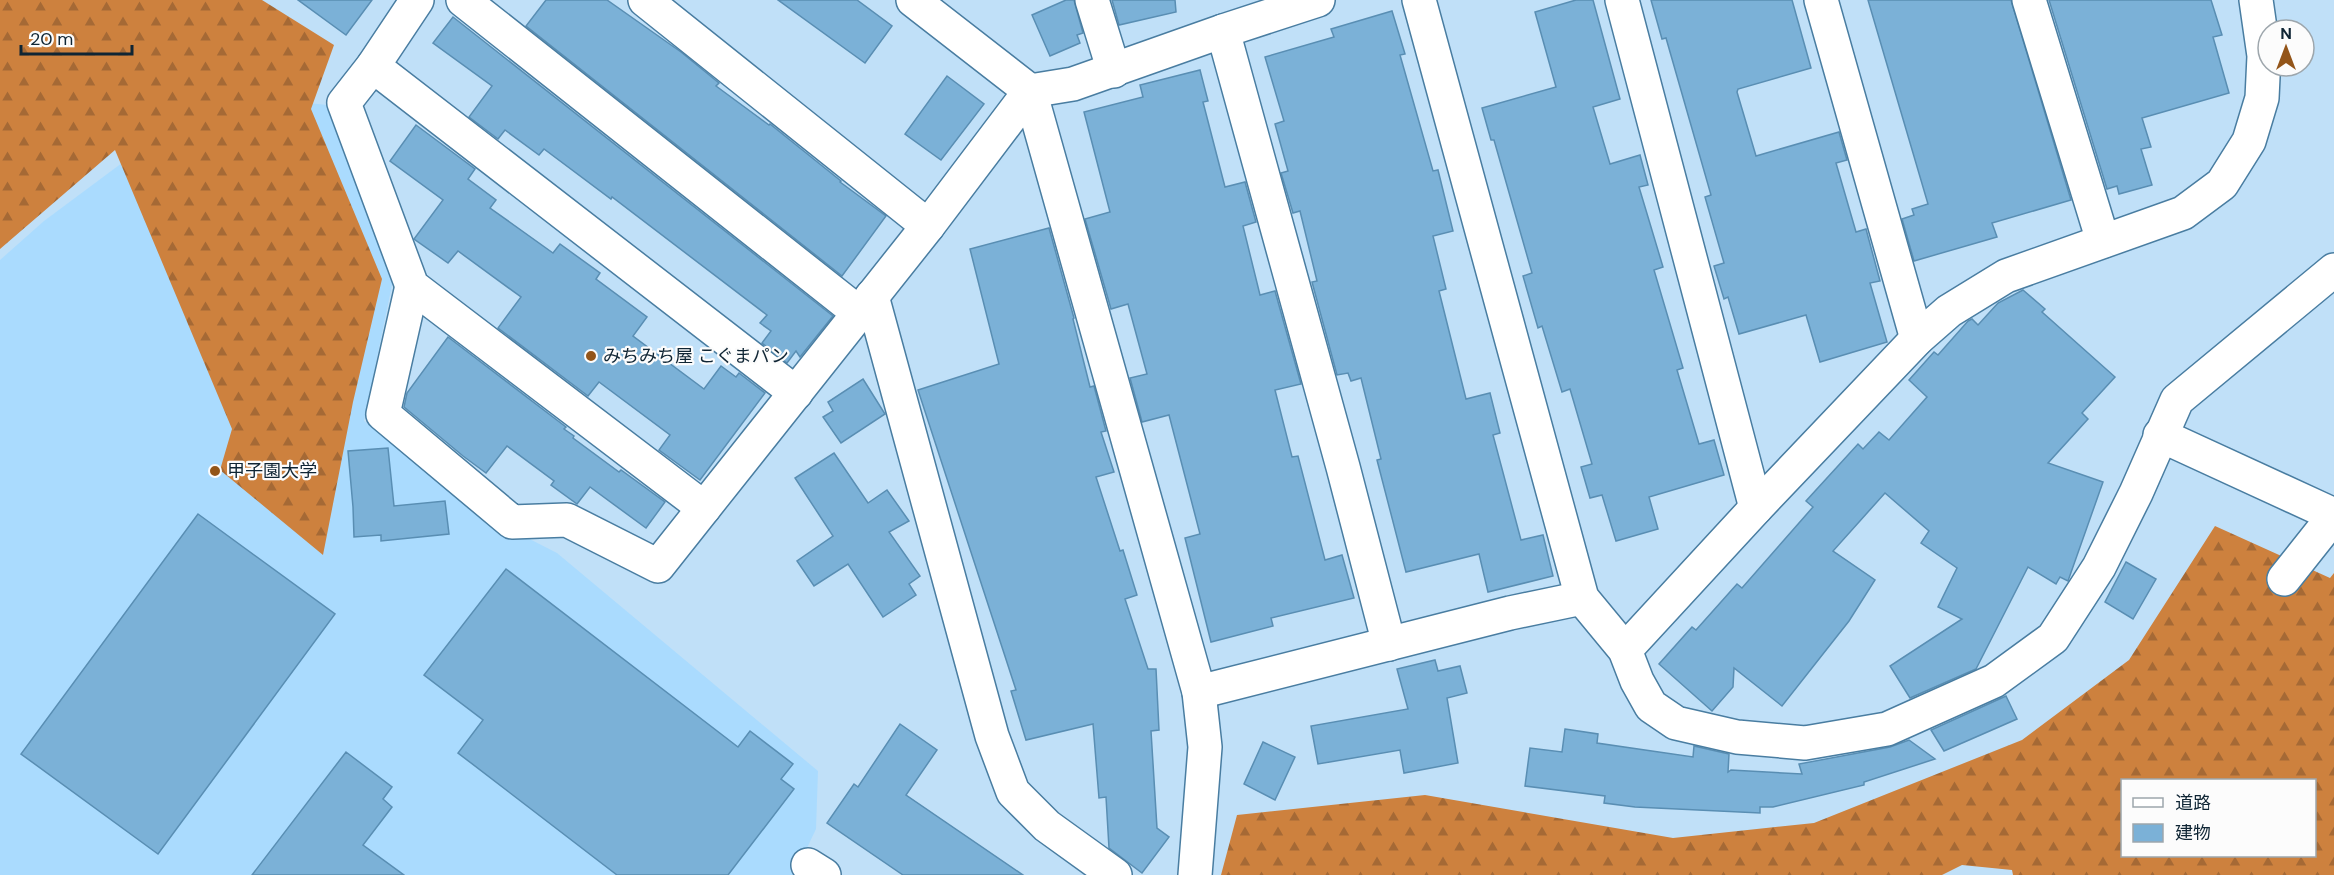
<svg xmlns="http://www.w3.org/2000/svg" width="2334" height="875" viewBox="0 0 2334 875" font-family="'DM Sans','Noto Sans JP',sans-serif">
<defs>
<pattern id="forest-firs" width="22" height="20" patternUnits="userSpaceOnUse" patternTransform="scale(1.5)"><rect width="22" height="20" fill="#cd813e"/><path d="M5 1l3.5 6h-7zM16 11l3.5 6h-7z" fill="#a56935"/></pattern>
</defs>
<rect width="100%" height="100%" fill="#c0e0f8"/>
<!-- built -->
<polygon fill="#aadbfe" points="216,93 327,105 393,280 364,421 496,522 557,553 818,771 816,829 797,869 805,875 0,875 0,260 44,221"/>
<!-- forest -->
<g fill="url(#forest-firs)" fill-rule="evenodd">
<polygon points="0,0 262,0 334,45 311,109 382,279 353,402 323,555 220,470 232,429 115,150 0,249"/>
<path d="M2215,526L2330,578L2334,573V875H2013L2012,870L1962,865L1942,875H1221L1237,815L1425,795L1673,838L1814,823L2022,740L2129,660ZM2122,780H2314V856H2122Z"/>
</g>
<!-- building -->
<g fill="#7bb1d7" stroke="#598eb3" stroke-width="1.5">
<polygon points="298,0 372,0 346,35"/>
<polygon points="546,0 607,0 681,52 719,83 716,86 769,125 770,124 841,181 840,182 886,216 842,276 526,26"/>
<polygon points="778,0 857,0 892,26 865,63"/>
<polygon points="1066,0 1074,0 1083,33 1077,35 1080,43 1050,56 1032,15"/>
<polygon points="1112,0 1175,0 1176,12 1119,25"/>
<polygon points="1576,0 1593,0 1620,99 1593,107 1610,164 1640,155 1648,185 1639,187 1663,267 1654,270 1683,368 1677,370 1699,444 1714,440 1724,475 1649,497 1658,529 1616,541 1602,495 1590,498 1581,467 1592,464 1570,389 1562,392 1542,326 1538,328 1523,276 1532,273 1494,140 1491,140 1482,108 1556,87 1535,12"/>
<polygon points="1651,0 1792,0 1811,68 1738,89 1737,92 1756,156 1839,132 1847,160 1836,163 1856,232 1866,229 1880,281 1870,283 1887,342 1820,362 1806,315 1739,334 1728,297 1724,299 1714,266 1724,263 1705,197 1711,195 1666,38 1662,39"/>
<polygon points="1868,0 2011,0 2071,200 1992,223 1997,237 1914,261 1902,219 1914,215 1912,209 1928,204"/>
<polygon points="2049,0 2211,0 2222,35 2213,37 2229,93 2142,118 2151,147 2141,149 2152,185 2119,194 2117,186 2107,189"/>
<polygon points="1392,11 1405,54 1400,55 1433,171 1438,170 1453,231 1433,236 1446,289 1439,291 1466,399 1490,393 1500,433 1493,435 1521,540 1543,535 1553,576 1488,592 1479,554 1406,572 1377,460 1381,459 1361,378 1351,381 1348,373 1337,375 1312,282 1317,281 1300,211 1293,213 1281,173 1288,171 1275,124 1284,121 1265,57 1334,37 1331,29"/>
<polygon points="453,17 833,316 800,357 796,351 787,363 762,343 771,331 760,323 767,315 612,197 611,199 544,149 539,155 505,130 498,139 469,117 492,86 433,43"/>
<polygon points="1200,70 1208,101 1203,102 1225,187 1245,182 1256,222 1243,226 1260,295 1275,291 1301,384 1275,390 1292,457 1298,456 1325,560 1342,555 1354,598 1271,618 1273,626 1211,642 1185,538 1200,534 1169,415 1142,422 1130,378 1147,374 1128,304 1111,309 1085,219 1110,212 1084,112 1143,97 1140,85"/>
<polygon points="947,76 984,104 941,160 905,134"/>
<polygon points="416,125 475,169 468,179 496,200 490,208 553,253 560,244 600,273 596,279 647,317 633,336 704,389 721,366 736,377 739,373 765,393 700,480 659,450 670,435 599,382 588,396 498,328 521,297 458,251 448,263 414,239 443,200 390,161"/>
<polygon points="1049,228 1074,318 1073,319 1090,387 1094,386 1106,431 1101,432 1114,472 1096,477 1120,551 1123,550 1137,595 1125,599 1148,669 1156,669 1159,730 1151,731 1157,828 1169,837 1142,873 1109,848 1106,797 1099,798 1093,724 1026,740 1011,691 1016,690 918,390 999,364 970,249"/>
<polygon points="2023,290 2045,309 2042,312 2115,377 2082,413 2088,419 2048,463 2103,482 2068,581 2060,577 2056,584 2028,567 1976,669 1910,698 1890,666 1962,619 1938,607 1957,568 1921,543 1929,531 1885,493 1833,551 1875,580 1849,621 1782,706 1734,668 1733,687 1712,711 1659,664 1692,627 1696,630 1737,584 1742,588 1813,507 1806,501 1858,444 1863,449 1879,432 1889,440 1927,397 1909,380 1934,352 1938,355 1968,321 1972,319 1978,325 1998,303"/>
<polygon points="448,337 566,427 564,429 574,436 573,438 619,472 621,470 665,502 646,528 590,487 577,504 551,485 554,481 507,446 486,473 463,456 404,407 407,393"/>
<polygon points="863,379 885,414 841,443 823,417 833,411 828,402"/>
<polygon points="388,448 394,506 445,501 449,534 381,541 381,535 354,537 353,507 348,451"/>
<polygon points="834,453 868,503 887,490 909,521 889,532 920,576 909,584 916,595 883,617 848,564 814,586 797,561 833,536 795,478"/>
<polygon points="198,514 335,614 158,854 21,754"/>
<polygon points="2126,562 2156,579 2133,619 2105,602"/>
<polygon points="506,569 738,747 750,731 793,764 781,779 794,789 728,875 617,875 458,753 483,720 424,675"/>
<polygon points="1435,660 1438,671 1460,666 1467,693 1447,698 1458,763 1404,773 1400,750 1318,764 1311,726 1408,709 1397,669"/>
<polygon points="2006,696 2017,719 1944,751 1931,730"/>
<polygon points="900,724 937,750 906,795 1023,875 903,875 827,823 854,784 858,787"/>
<polygon points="1565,729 1598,734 1597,743 1693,757 1694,746 1729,754 1728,772 1731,770 1802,774 1799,764 1890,747 1909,740 1935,759 1864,782 1864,785 1773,807 1760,807 1760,813 1635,807 1604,803 1605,796 1525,786 1530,748 1562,752"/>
<polygon points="1263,742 1295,757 1275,800 1244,784"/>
<polygon points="346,752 392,787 383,799 392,807 363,845 404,875 252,875"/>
</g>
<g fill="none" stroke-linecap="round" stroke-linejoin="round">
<defs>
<g id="minor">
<polyline points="417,0 373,66 344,103 412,286 704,508 928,226 1030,91 1073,84 1223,31 1318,0"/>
<polyline points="463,0 859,313"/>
<polyline points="645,0 928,226"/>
<polyline points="913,0 1030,91 1199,692 1205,747 1195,875"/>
<polyline points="1092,0 1114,71"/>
<polyline points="1419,0 1582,598 1625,650 1637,681 1651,706 1676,723 1737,737 1805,743 1887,729 1994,681 2053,638 2099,567 2136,493 2177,400 2334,270"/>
<polyline points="1622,0 1756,508"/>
<polyline points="1821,0 1917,339"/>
<polyline points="2029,0 2103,241"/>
<polyline points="1223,31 1343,467 1389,644"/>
<polyline points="373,66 796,393"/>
<polyline points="412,286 383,414 512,522 567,520 658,566 704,508"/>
<polyline points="872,296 992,736 1013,792 1047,826 1115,875"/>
<polyline points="2160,435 2334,515"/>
<polyline points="2284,579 2334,516"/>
<polyline points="1625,650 1756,508 1917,339 1949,311 2006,276 2183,213 2222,184 2249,141 2262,98 2264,56 2256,0"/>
<polyline points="1199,692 1510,613 1582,598"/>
<polyline points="808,865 824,875"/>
</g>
</defs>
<!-- minor casing -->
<use href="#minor" stroke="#497da1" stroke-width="36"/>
<!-- minor -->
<use href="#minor" stroke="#fff" stroke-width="33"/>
</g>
<!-- markers -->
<g fill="#935519" stroke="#fcfcfc" stroke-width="2">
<circle cx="591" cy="356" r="6"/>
<circle cx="215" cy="471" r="6"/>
</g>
<g text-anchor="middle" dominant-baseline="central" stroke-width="4.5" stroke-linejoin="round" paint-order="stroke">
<!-- poi labels -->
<g font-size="18" fill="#0f2534" stroke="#fcfcfc" text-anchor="start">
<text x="603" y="356">みちみち屋 こぐまパン</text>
<text x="227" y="471">甲子園大学</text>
</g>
</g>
<!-- legend -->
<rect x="2121" y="779" width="195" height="78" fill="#fcfcfc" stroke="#9da6ac" stroke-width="1.5"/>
<rect x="2133" y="798" width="30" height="9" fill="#ffffff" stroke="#9da6ac" stroke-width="1.5"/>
<text x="2175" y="809" font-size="18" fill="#0f2534">道路</text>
<rect x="2133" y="824" width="30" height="18" fill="#7bb1d7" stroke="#9da6ac" stroke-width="1.5"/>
<text x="2175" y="839" font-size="18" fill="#0f2534">建物</text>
<!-- north arrow -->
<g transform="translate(2286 48)"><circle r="28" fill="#fcfcfc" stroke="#9da6ac" stroke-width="1.5"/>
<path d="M0-4.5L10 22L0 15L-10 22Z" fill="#935519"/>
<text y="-9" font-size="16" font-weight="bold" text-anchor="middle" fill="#0f2534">N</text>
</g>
<!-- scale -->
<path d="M21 45v9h111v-9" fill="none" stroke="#0f2534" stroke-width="3"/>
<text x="30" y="45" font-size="18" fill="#0f2534" stroke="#fcfcfc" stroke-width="4.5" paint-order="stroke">20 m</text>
</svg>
